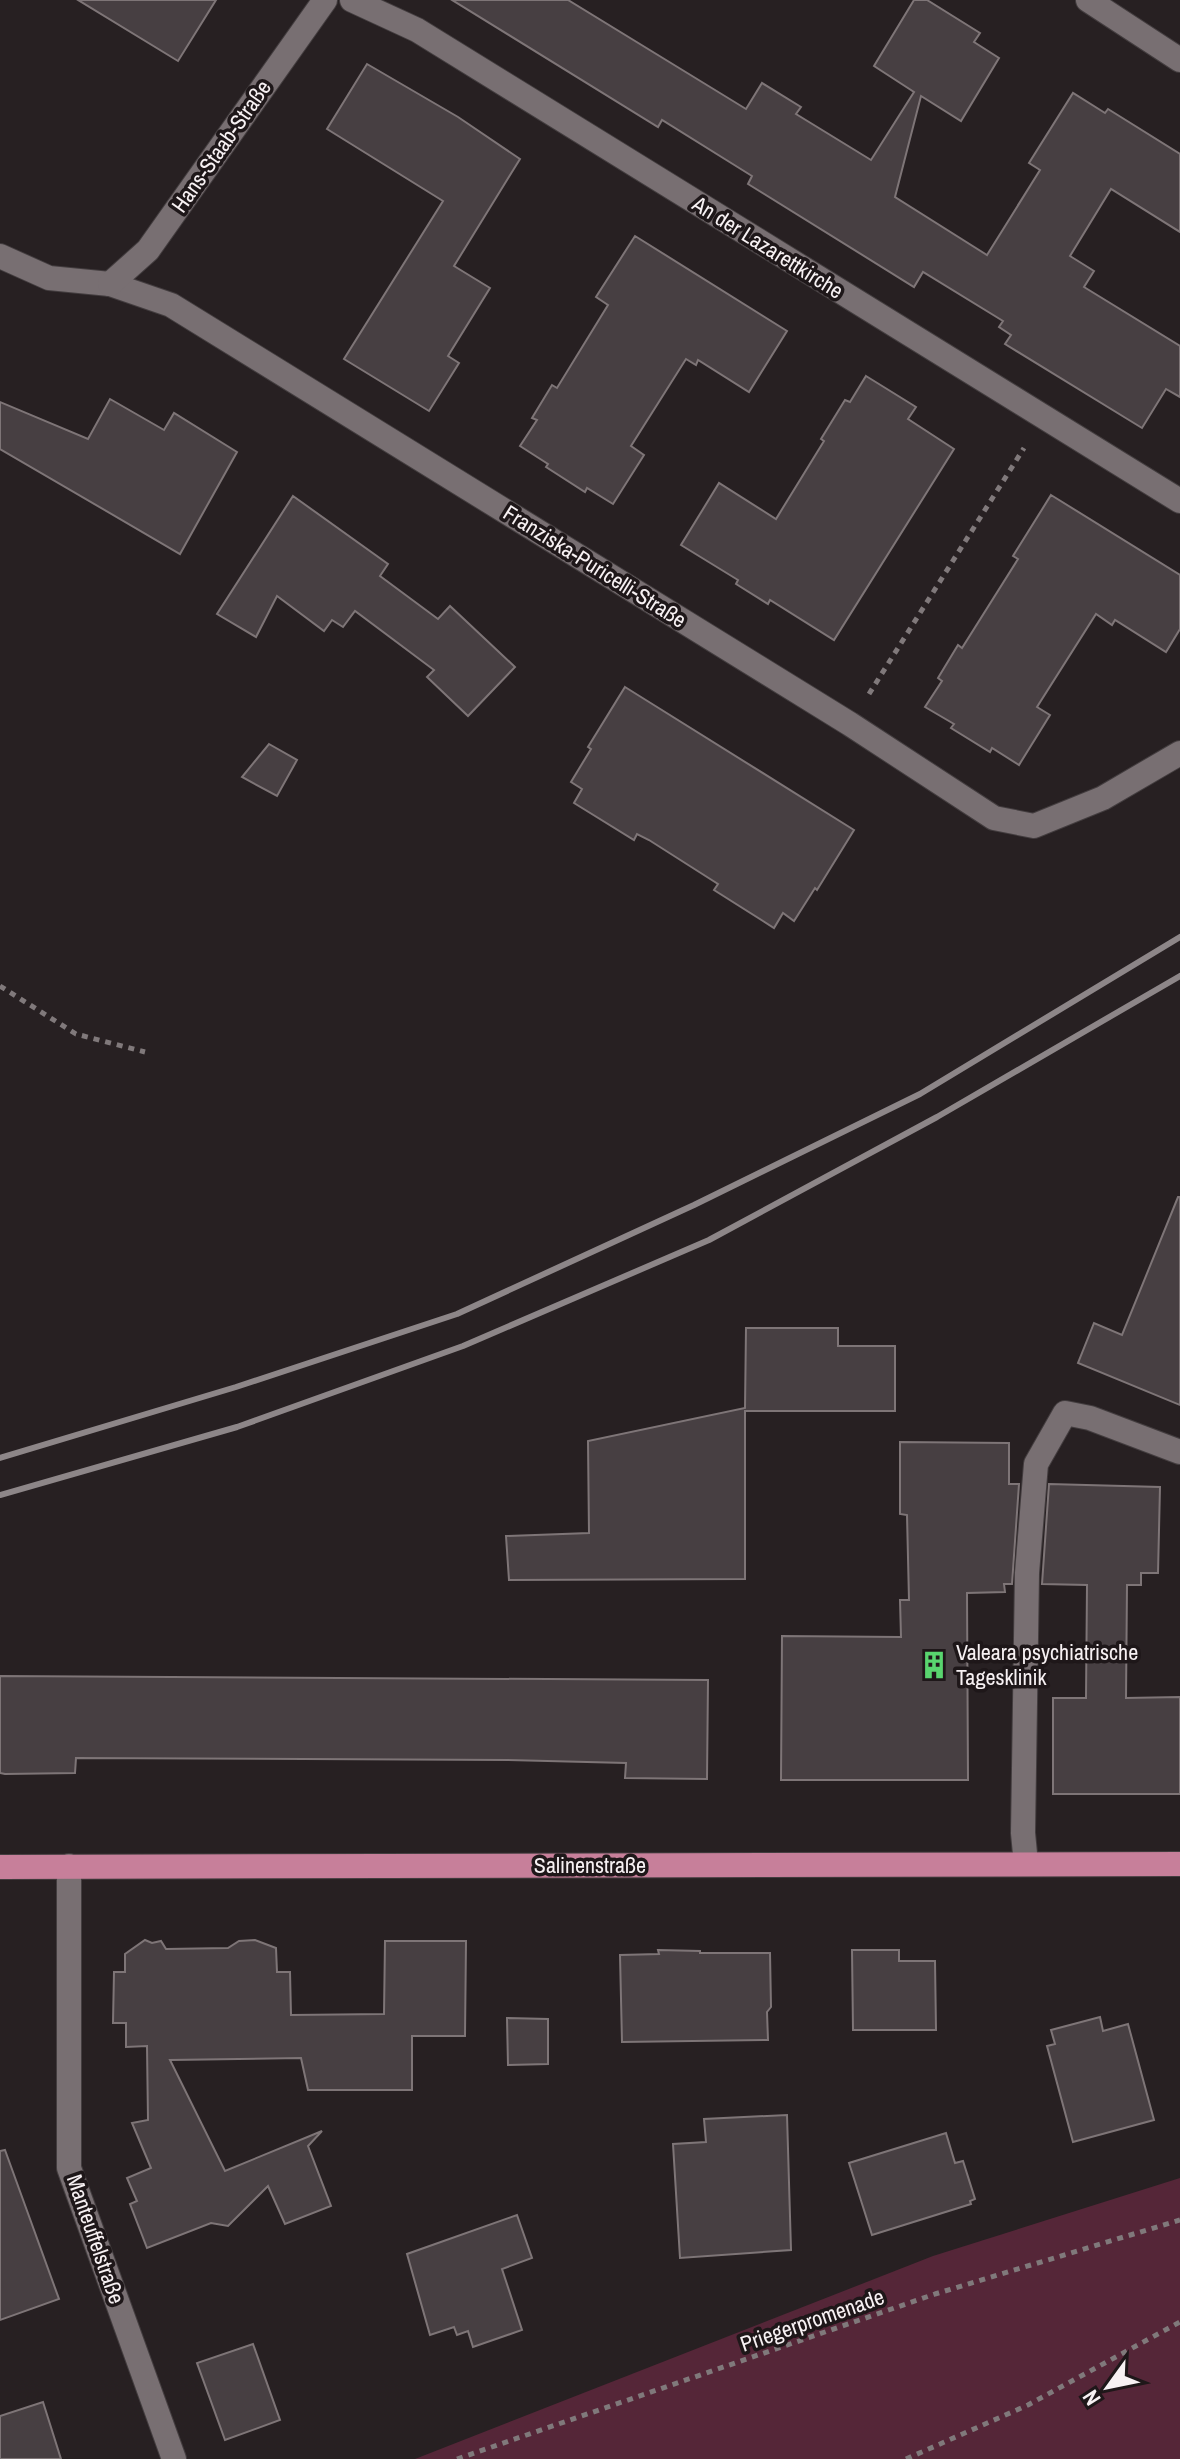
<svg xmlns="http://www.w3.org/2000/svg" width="1180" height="2459" viewBox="0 0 1180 2459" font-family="'Archivo Narrow',sans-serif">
<rect width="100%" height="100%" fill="#272022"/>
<!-- green -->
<polygon fill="#552638" points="1180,2178 1180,2459 415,2459 933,2256"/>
<!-- building -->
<g fill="#473f42" stroke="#7e7577" stroke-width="2">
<polygon points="78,0 216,0 178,61"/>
<polygon points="452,0 568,0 746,109 762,83 801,107 796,114 871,160 914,92 874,66 914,0 927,0 980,33 974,42 999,58 961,121 921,96 895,197 987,255 1040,170 1029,163 1073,93 1105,113 1108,109 1180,154 1180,232 1111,189 1070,256 1094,271 1084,287 1180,346 1180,397 1166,389 1142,428 1005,344 1011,335 999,327 1003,321 923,272 914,287 748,184 752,176 662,120 658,127"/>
<polygon points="367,64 458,117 520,159 454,266 490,288 448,356 459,363 429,411 344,359 443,201 327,129"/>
<polygon points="635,236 787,331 749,392 698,360 696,365 686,359 631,446 644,455 613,504 587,488 585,492 546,467 548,464 520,446 537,420 532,418 552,385 557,388 608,305 596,297"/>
<polygon points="866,376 916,407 908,419 954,449 834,640 770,600 768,604 736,584 738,580 681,545 719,483 776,519 824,441 821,439 845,400 850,402"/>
<polygon points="110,399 164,430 174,413 237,452 180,554 0,449 0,402 88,439"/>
<polygon points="1051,495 1180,575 1180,629 1166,652 1115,620 1112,625 1096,614 1037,707 1050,715 1019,765 992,748 990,752 951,728 954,724 925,707 942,681 938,678 958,645 962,648 1018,559 1013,556"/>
<polygon points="293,496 388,564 380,576 438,619 450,606 515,667 468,716 427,677 434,670 355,611 343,627 332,620 324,631 277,596 256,637 217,614"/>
<polygon points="625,687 854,830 817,890 815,888 794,921 783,913 774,928 714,890 718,884 649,840 637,834 634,840 574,803 582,789 571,782 591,749 588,747"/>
<polygon points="269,744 297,760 277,796 242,777"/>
<polygon points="1178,1197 1180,1197 1180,1405 1078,1363 1094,1323 1122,1335"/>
<polygon points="746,1328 838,1328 838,1346 895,1346 895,1411 745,1411 745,1579 509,1580 506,1536 589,1533 588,1441 745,1408"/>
<polygon points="900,1442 1009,1443 1009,1484 1019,1484 1012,1584 1004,1584 1005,1592 967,1593 968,1780 781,1780 782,1636 901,1637 900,1600 909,1600 907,1515 900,1514"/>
<polygon points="1049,1484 1160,1487 1158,1573 1141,1573 1141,1585 1127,1585 1126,1698 1180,1697 1180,1794 1053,1794 1053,1698 1086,1698 1087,1585 1042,1584"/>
<polygon points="0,1676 708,1680 707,1779 625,1778 626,1763 507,1760 76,1758 75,1773 5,1774 0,1773"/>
<polygon points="145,1940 152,1943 161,1941 166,1949 228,1948 239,1941 255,1940 276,1948 277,1972 290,1972 291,2015 384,2014 385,1941 466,1941 465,2036 412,2036 412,2090 308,2090 301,2058 170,2060 225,2171 322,2131 308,2146 331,2206 285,2224 268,2186 228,2226 211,2223 147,2248 130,2204 137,2201 127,2178 151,2168 132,2123 148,2120 147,2046 126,2047 126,2023 113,2023 114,1972 125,1972 125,1954"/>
<polygon points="658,1950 700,1951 700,1953 770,1953 771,2007 767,2012 768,2040 622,2042 620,1955 659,1954"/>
<polygon points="852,1950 899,1950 899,1961 935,1961 936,2030 853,2030"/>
<polygon points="1100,2017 1103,2031 1128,2024 1154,2120 1073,2142 1047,2046 1055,2044 1051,2030"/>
<polygon points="507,2018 548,2019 548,2064 508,2065"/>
<polygon points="787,2115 791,2250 680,2258 673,2144 706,2142 704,2119"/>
<polygon points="946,2133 955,2163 963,2161 975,2199 970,2201 971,2204 872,2235 849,2163"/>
<polygon points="5,2150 59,2299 0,2320 0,2151"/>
<polygon points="517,2215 532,2258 502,2269 522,2330 473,2347 468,2331 457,2335 454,2327 430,2335 407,2254"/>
<polygon points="253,2344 280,2420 225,2440 197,2363"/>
<polygon points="43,2402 61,2459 0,2459 0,2416"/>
</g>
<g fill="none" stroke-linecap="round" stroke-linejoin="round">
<defs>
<polyline id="lane" points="1026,1864 1023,1833 1027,1573 1036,1464 1065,1413 1090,1418 1180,1452"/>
<g id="street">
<polyline points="352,0 417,30 1180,501"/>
<polyline points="1088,0 1180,60"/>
<polyline points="0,256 49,278 110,284 171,305 850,724 994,818 1034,826 1103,798 1180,753"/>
<polyline points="110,284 148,250 325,0"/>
<polyline points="69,1866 69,2168 174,2459"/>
</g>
<polyline id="primary" points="0,1867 1180,1864"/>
</defs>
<!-- lane casing -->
<use href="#lane" stroke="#433d3f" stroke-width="26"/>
<!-- street casing -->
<use href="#street" stroke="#433d3f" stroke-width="26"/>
<!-- primary casing -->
<use href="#primary" stroke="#433d3f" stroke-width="26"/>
<!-- path -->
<g stroke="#80797b" stroke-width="5" stroke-dasharray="6 6" stroke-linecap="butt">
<polyline points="869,694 1024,448"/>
<polyline points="0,986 76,1034 145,1052"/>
<polyline points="457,2459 935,2294 1180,2220"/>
<polyline points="906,2459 1028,2405 1180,2322"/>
</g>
<!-- lane -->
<use href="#lane" stroke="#786f72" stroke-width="24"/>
<!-- street -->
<use href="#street" stroke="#786f72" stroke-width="24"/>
<!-- primary -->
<use href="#primary" stroke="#c77f9a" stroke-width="24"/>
<!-- rail -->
<g stroke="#8d8688" stroke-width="6">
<polyline points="0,1458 236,1387 457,1314 694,1205 920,1094 1180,937"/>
<polyline points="0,1495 237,1427 463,1346 709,1240 937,1117 1180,976"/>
</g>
</g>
<!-- icons -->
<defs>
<symbol id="building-bare" viewBox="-9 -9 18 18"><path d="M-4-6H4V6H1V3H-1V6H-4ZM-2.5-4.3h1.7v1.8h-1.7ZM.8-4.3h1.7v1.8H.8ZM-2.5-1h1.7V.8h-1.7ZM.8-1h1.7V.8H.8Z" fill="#59d56f" stroke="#1e1719" stroke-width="2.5" paint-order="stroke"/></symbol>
</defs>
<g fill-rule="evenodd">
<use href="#building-bare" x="914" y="1645" width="40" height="40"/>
</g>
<g text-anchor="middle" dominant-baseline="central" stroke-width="7" stroke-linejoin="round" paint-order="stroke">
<!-- street labels -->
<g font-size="22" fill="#f7f1f3" stroke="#1e1719">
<text transform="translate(221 146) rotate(-55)">Hans-Staab-Straße</text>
<text transform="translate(768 247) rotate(32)">An der Lazarettkirche</text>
<text transform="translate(595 566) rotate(32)">Franziska-Puricelli-Straße</text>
<text x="590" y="1865">Salinenstraße</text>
<text transform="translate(96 2239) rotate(71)">Manteuffelstraße</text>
<text transform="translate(812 2320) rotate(-19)">Priegerpromenade</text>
</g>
<!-- poi labels -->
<g font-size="22" fill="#f7f1f3" stroke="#1e1719" text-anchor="start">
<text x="956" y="1652">Valeara psychiatrische<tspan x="956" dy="25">Tagesklinik</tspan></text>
</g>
</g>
<!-- north arrow -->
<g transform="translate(1108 2387) rotate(237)" stroke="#1e1719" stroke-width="6" paint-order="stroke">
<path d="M0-6L14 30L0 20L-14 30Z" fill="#f7f1f3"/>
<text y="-12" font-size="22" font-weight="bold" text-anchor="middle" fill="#f7f1f3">N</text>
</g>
</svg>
